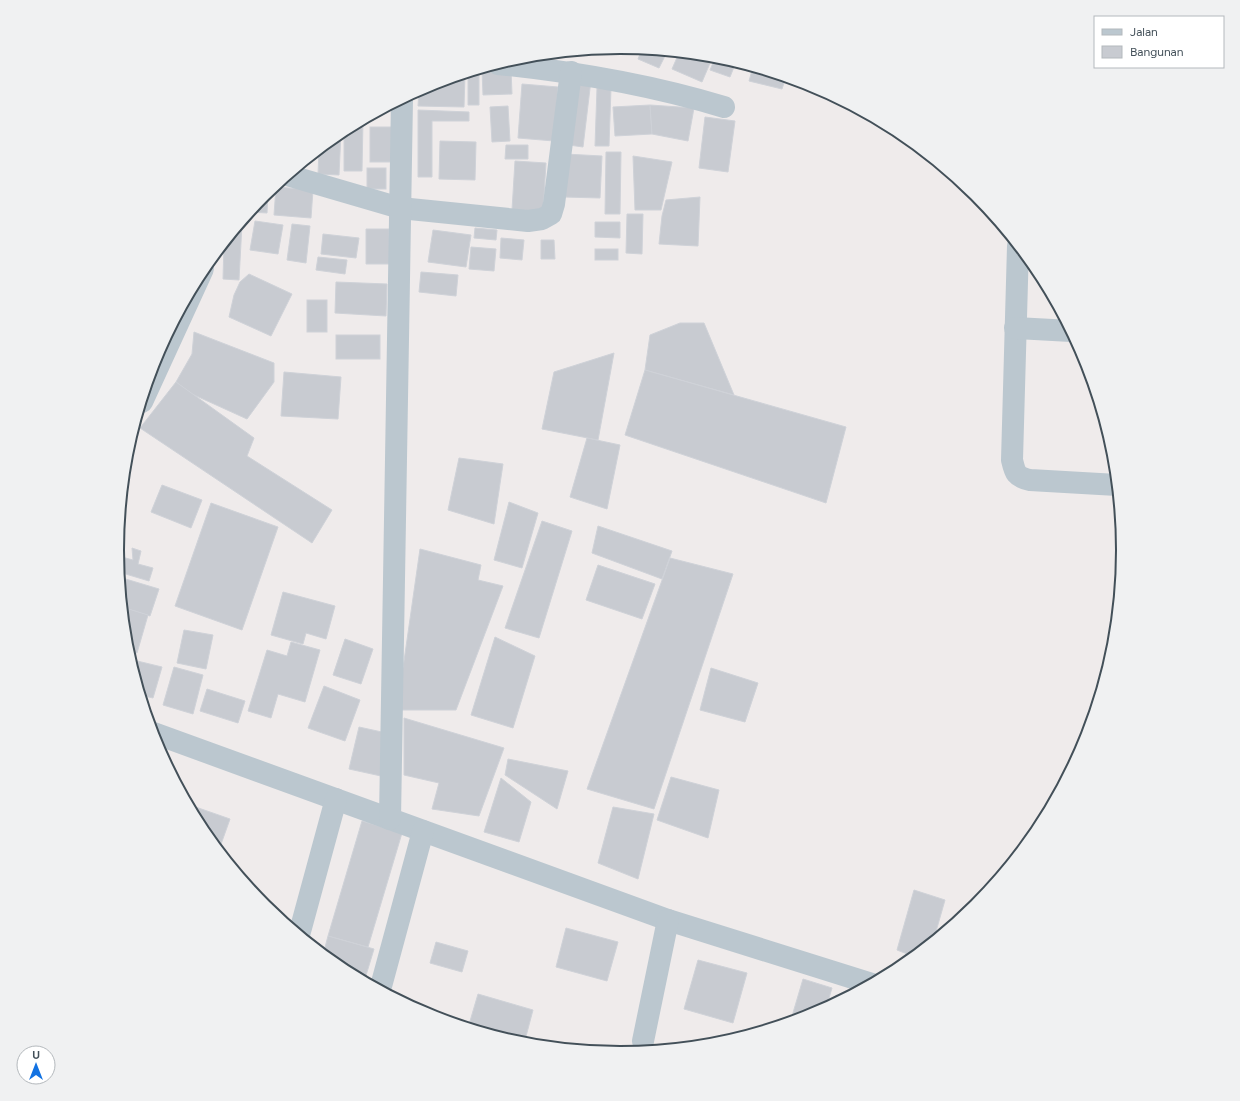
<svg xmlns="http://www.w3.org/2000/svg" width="1240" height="1101" viewBox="0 0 1240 1101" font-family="Figtree,sans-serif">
<rect width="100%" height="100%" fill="#efebeb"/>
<!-- building -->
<g fill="#c8cbd1" stroke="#cfd2d8">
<polygon points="642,49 667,52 659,68 638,59"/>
<polygon points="679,53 713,56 702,82 672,69"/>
<polygon points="716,56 736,62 730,77 710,70"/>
<polygon points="753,67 786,77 782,89 749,81"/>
<polygon points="511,69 512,94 483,95 482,70"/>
<polygon points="479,70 479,105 468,105 468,73"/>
<polygon points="465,74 464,107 418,106 419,90 428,85"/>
<polygon points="576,79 591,80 583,147 569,145"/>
<polygon points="522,84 558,87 554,141 518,138"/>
<polygon points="597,88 611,88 609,146 595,146"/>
<polygon points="650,105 652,134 615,136 613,107"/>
<polygon points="650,105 694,108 688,141 652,134"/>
<polygon points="508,106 510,141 492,142 490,107"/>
<polygon points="418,110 469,112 469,121 432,121 432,177 418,177"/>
<polygon points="705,117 735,121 728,172 699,168"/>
<polygon points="363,120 362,171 344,171 344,130"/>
<rect x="370" y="127" width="22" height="35"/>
<polygon points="341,132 339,175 318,174 319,150"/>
<polygon points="440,141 476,142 475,180 439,179"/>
<polygon points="506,145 528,145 528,159 505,159"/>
<polygon points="606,152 621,152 620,214 605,214"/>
<polygon points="565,154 602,156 600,198 564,197"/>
<polygon points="633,156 672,162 661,210 635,210"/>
<polygon points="515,161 546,163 543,212 512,210"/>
<rect x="367" y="168" width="19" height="21"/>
<polygon points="276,187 313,190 311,218 274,215"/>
<polygon points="268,192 267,213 249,212 264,194"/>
<polygon points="700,197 698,246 659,244 662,216 666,200"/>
<polygon points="627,214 643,214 642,254 626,253"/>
<polygon points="255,221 283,225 278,254 250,250"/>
<polygon points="595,222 620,222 620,238 595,237"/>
<polygon points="240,223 242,224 239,280 223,279 224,243"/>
<polygon points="292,224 310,226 306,263 287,260"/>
<polygon points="475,228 497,230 496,240 474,238"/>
<polygon points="366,229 389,229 390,264 366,264"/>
<polygon points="433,230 471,235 466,267 428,262"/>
<polygon points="323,234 359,238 356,258 321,254"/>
<polygon points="501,238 524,240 522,260 500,258"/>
<polygon points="541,240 554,240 555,259 541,259"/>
<polygon points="471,247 496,249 494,271 469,269"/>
<rect x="595" y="249" width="23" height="11"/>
<polygon points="318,257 347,260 345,274 316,270"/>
<polygon points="421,272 458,275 456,296 419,292"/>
<polygon points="249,274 292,294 271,336 229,317 234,295 240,282"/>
<polygon points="336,282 387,284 386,316 335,313"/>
<rect x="307" y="300" width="20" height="32"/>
<polygon points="680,323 704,323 734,395 645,370 650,335"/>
<polygon points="194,332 274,363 274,382 247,419 192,394 176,382 192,354"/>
<rect x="336" y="335" width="44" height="24"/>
<polygon points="614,353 598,440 542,429 554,372"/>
<polygon points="645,370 846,427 826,503 625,435"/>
<polygon points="284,372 341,377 338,419 281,416"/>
<polygon points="176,382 254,438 247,456 332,510 312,543 140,428"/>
<polygon points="587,438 620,445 607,509 570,497"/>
<polygon points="459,458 503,464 494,524 448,510"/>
<polygon points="162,485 202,500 191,528 151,512"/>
<polygon points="509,502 538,513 522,568 494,560"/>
<polygon points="211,503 278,527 242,630 175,606"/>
<polygon points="542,521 572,531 539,638 505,628"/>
<polygon points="598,526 672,551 662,579 592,553"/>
<polygon points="132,548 141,551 138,564 153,568 149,581 119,572 118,556 133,560"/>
<polygon points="420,549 481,565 478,580 503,586 456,710 397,710"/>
<polygon points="670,558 733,574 654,809 587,789"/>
<polygon points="598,565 655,584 642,619 586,600"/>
<polygon points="119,577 159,589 150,616 122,607"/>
<polygon points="283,592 335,606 326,639 306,633 303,644 271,635"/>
<polygon points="122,607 148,615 137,653 127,650"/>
<polygon points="184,630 213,635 206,669 177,663"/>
<polygon points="495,637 535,656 513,728 471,715"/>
<polygon points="345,639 373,649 361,684 333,675"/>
<polygon points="291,642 320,650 305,702 278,694 271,718 248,711 267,650 287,656"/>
<polygon points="129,659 162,667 153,698 140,695"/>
<polygon points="174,667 203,675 193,714 163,705"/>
<polygon points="711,668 758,683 745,722 700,710"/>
<polygon points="324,686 360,700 345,741 308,728"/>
<polygon points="207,689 245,701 238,723 200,711"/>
<polygon points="404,718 504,748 479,816 432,809 439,783 404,775"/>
<polygon points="359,727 391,734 381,776 349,769"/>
<polygon points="508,759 568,771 557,809 505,775"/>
<polygon points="671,777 719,790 708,838 657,820"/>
<polygon points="501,778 531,802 519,842 484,832"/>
<polygon points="187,804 230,819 220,847 213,844 201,830"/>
<polygon points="613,807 654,814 638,879 598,863"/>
<polygon points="362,821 402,833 368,947 328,936"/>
<polygon points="914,890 945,900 933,942 915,957 897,950"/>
<polygon points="566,928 618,942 607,981 556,967"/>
<polygon points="328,936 374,949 364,982 340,969 323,955"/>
<polygon points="436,942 468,951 462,972 430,963"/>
<polygon points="698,960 747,973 733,1023 684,1009"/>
<polygon points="803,979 832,988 826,1008 812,1016 790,1023"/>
<polygon points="478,994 533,1010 524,1044 468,1028"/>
<polygon points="836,995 846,998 833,1005"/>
</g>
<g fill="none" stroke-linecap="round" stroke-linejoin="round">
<!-- street -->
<g stroke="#bbc7cf" stroke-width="22">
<path d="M498,64C577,72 648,84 724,107"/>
<polyline points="287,175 400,208 528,221 542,219 551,214 554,204 571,72"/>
<path d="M1018,246L1012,460C1015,473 1016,477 1030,480L1117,485"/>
<polyline points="1015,328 1071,331"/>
<polyline points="142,402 203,269"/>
<polyline points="151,732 668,920 872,984"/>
<polyline points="390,819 402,99"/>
<polyline points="299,935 336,799"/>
<polyline points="380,990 423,831"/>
<polyline points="643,1041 668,920"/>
</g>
</g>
<!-- crop -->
<path d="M0 0H1240V1101H0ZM124 550a496 496 0 1 1 992 0a496 496 0 1 1-992 0Z" fill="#f0f1f2" fill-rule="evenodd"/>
<path fill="none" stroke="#435059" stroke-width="2" d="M124 550a496 496 0 1 1 992 0a496 496 0 1 1-992 0Z"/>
<!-- legend -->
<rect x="1094" y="16" width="130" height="52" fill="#ffffff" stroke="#b4b9bd"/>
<rect x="1102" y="29" width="20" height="6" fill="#bbc7cf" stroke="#b4b9bd"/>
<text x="1130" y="36" font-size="12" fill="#435059">Jalan</text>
<rect x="1102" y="46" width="20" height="12" fill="#c8cbd1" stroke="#b4b9bd"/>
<text x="1130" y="56" font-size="12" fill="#435059">Bangunan</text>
<!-- north arrow -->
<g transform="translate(36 1065)"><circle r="19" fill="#ffffff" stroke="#b4b9bd"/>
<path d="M0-3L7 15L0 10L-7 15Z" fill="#1272e2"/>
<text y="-6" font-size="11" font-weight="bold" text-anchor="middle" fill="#435059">U</text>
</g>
</svg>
